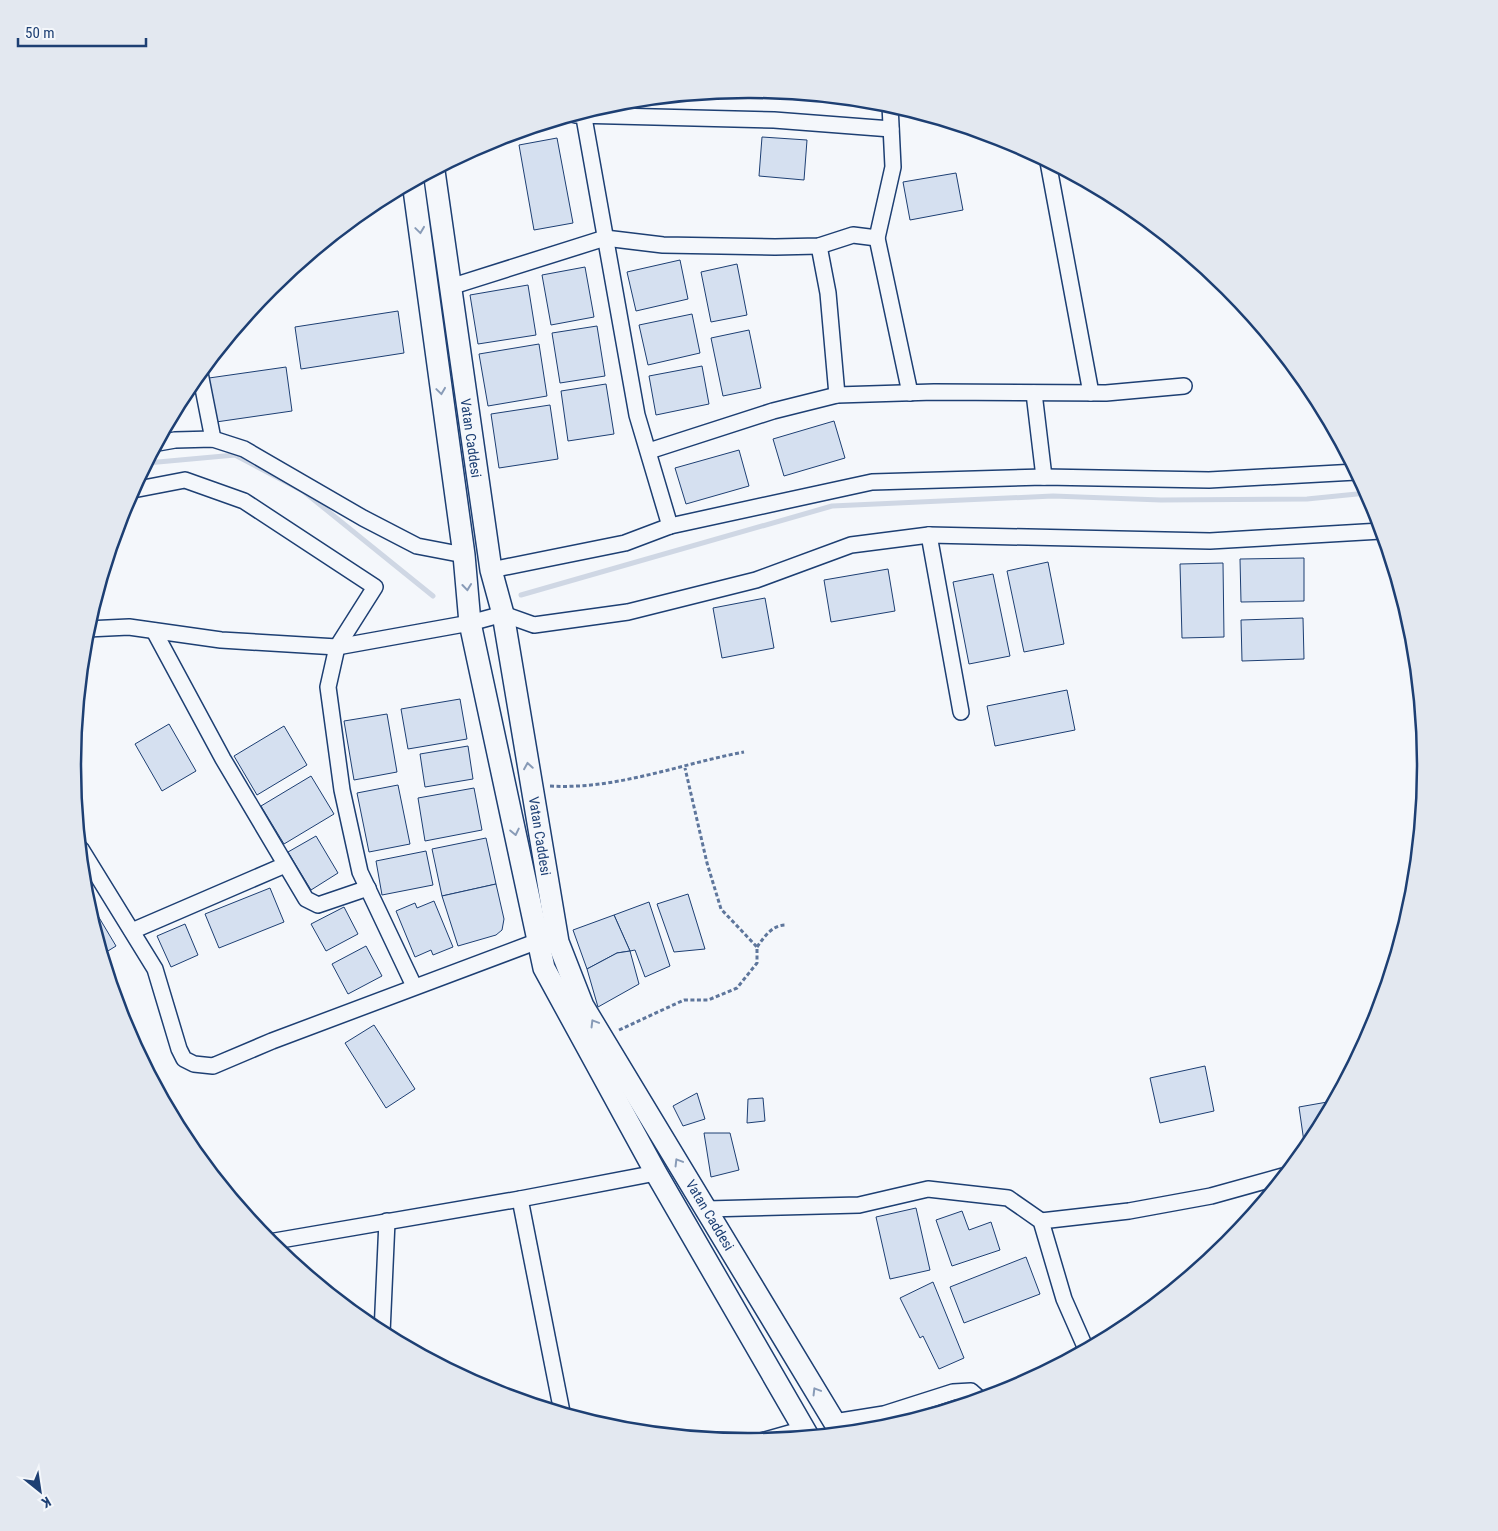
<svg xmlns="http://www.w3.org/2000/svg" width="1498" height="1531" viewBox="0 0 1498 1531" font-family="'Roboto Condensed',sans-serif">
<rect width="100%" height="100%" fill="#f4f7fb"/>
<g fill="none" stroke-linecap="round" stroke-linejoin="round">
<!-- stream -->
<g stroke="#cfd7e4" stroke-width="5">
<polyline points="147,463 235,455 303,491 433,596"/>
<polyline points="521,595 832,506 1053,496 1161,500 1307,499 1367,493"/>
</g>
</g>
<!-- building -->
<g fill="#d5e0f0" stroke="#1d3f73">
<polygon points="762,137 807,140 804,180 759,176"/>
<polygon points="557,138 573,223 534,230 519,145"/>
<polygon points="956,173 963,210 910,220 903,182"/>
<polygon points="680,260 688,299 636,311 627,272"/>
<polygon points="737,264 747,315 711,322 701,272"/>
<polygon points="585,267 594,317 551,325 542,275"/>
<polygon points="528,285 536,335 478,344 470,295"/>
<polygon points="398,311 404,353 301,369 295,327"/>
<polygon points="692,314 700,353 648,365 639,325"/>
<polygon points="597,326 605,376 560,383 552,333"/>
<polygon points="749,330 761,388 723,396 711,338"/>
<polygon points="539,344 547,396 488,406 479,354"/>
<polygon points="702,366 709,404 656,415 649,376"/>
<polygon points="286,367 292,411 216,422 209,378"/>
<polygon points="606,384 614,434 568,441 561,391"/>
<polygon points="550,405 558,459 499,468 491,414"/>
<polygon points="834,421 845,458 784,476 773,439"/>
<polygon points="739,450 749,486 686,504 675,468"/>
<polygon points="1304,558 1304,601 1241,602 1240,559"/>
<polygon points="1048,562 1064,644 1024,652 1007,571"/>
<polygon points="1223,563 1224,637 1182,638 1180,564"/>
<polygon points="888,569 895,611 831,622 824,580"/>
<polygon points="993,574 1010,656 969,664 953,582"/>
<polygon points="765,598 774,648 722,658 713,608"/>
<polygon points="1303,618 1304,659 1242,661 1241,620"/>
<polygon points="1067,690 1075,730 995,746 987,706"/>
<polygon points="460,699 467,739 408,749 401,709"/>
<polygon points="387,714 397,772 354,780 344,721"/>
<polygon points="169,724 196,771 162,791 135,744"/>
<polygon points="284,726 307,765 257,795 234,756"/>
<polygon points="468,746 473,779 425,787 420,754"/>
<polygon points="311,776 334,814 284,844 261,806"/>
<polygon points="398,785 410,844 369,852 357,793"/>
<polygon points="474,788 482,830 425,841 418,798"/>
<polygon points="316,836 338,873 311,890 288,852"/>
<polygon points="486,838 496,884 442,896 432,849"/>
<polygon points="426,851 433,885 382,895 376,861"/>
<polygon points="496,884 504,919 502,930 496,935 458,946 442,896"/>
<polygon points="270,888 284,922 219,948 205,914"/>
<polygon points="688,894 705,949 674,952 657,904"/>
<polygon points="88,899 116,946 103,954 86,900"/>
<polygon points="434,901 453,947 433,955 431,950 415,957 396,911 415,903 417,908"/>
<polygon points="649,902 670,966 645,977 635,950 630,951 614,915"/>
<polygon points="344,907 358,934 326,951 311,924"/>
<polygon points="614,915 630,951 617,953 587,969 573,930"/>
<polygon points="185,924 198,955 171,967 157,936"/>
<polygon points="366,946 382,976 348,994 332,964"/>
<polygon points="630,951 639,984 598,1007 587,969 617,953"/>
<polygon points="374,1025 415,1089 386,1108 345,1043"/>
<polygon points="1205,1066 1214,1111 1160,1123 1150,1078"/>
<polygon points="697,1093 705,1119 683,1126 673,1106"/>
<polygon points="763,1098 765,1121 747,1123 748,1099"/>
<polygon points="1333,1101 1312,1140 1304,1142 1299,1107"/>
<polygon points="704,1133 730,1133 739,1170 711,1177"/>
<polygon points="916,1208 930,1270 890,1279 876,1217"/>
<polygon points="962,1211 969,1230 991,1222 1000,1250 952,1266 936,1220"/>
<polygon points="1026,1257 1040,1294 964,1323 950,1287"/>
<polygon points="933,1282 964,1358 939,1369 923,1336 920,1338 900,1298"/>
</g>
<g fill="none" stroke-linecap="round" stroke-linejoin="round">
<defs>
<g id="street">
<polyline points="583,112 637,415 670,526"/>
<polyline points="575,115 774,120 891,129"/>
<polyline points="1048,162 1091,393"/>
<polyline points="877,238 910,393"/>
<polyline points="819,246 828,293 837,395"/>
<polyline points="450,287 605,238 663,245 775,247 819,246 853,235 877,238 893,167 890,105"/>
<polyline points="200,373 213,439"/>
<polyline points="1034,393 1044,477"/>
<polyline points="158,443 175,440 213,439 244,449 363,518 417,546 464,555"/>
<polyline points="649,451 773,411 837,395 934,392 1106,393 1184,386"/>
<polyline points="133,490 185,480 244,501 375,587 337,647 328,687 342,790 360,872 414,986"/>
<polyline points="929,535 961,712"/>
<polyline points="491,570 625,543 670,526 872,482 1044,477 1209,480 1356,472"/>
<polyline points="87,629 129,627 221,640 337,647 470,623 503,614 534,625 628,612 756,580 851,545 929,535 1210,541 1381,531"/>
<polyline points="154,631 223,759 306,899 318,905 368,888"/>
<polyline points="81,849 155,969 179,1049 184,1059 194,1064 213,1066 272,1041 538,941"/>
<polyline points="132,931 285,865"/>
<polyline points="520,1199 562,1412"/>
<polyline points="707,1209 859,1205 928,1189 1008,1198 1041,1221 1064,1299 1086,1349"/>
<polyline points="1041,1221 1129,1211 1211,1196 1283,1176"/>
<polyline points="269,1242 520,1199 656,1173"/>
<polyline points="382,1333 387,1221"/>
<polyline points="834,1422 884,1414 953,1392 971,1391 980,1399"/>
<polyline points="761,1441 804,1429"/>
</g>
<g id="secondary">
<polyline points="434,171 491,570 503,614 558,942 583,1006 841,1433"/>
<polyline points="413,182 464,555 470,623 544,968 656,1173 808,1436"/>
</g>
</defs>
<!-- street casing -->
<use href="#street" stroke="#1d3f73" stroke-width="18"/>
<!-- secondary casing -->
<use href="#secondary" stroke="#1d3f73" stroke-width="24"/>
<!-- path -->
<g stroke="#5e769c" stroke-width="3" stroke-dasharray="4 2.5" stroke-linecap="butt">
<path d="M550,786C616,790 680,764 744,752"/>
<path d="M757,947C765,936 772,925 786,925"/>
<polyline points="619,1030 684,1000 708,1000 737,988 757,963 757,947 721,909 707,863 685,768"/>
</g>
<!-- street -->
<use href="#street" stroke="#f4f7fb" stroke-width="15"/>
<!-- secondary -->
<use href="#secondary" stroke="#f4f7fb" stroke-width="21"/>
</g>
<!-- one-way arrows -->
<defs><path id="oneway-chevron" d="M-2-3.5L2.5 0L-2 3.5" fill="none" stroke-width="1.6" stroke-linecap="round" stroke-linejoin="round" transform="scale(1.25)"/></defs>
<g stroke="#889bb7">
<use href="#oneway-chevron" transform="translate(420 230) rotate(82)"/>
<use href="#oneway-chevron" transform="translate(441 391) rotate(82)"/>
<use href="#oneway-chevron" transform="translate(467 587) rotate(84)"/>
<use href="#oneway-chevron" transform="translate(528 766) rotate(-99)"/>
<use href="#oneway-chevron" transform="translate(515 832) rotate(78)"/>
<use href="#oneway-chevron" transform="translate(594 1023) rotate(-121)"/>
<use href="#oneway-chevron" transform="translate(678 1162) rotate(-121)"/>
<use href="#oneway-chevron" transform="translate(816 1391) rotate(-121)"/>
</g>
<g text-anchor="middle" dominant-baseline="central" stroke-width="4" stroke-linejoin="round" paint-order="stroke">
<!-- street labels -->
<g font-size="14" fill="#1d3f73" stroke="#f4f7fb">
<text transform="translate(471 438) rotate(82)">Vatan Caddesi</text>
<text transform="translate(540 836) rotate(81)">Vatan Caddesi</text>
<text transform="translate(710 1215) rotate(59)">Vatan Caddesi</text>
</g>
</g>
<!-- crop -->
<path d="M0 0H1498V1531H0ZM748 98H750A667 667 0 0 1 1417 765V766A667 667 0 0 1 750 1433H748A667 667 0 0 1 81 766V765A667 667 0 0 1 748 98Z" fill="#e3e8f0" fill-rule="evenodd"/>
<path fill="none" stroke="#1d3f73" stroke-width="2.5" d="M748 98H750A667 667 0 0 1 1417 765V766A667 667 0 0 1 750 1433H748A667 667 0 0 1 81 766V765A667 667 0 0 1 748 98Z"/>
<!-- north arrow -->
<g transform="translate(40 1491) rotate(150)" stroke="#f4f7fb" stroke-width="4" paint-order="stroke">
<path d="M0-4L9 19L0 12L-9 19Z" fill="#1d3f73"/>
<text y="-8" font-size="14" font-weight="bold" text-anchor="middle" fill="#1d3f73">K</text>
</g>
<!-- scale -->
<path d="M18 38v8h128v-8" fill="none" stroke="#1d3f73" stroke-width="2.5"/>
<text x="25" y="38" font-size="15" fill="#1d3f73" stroke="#f4f7fb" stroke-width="4" paint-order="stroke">50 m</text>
</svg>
